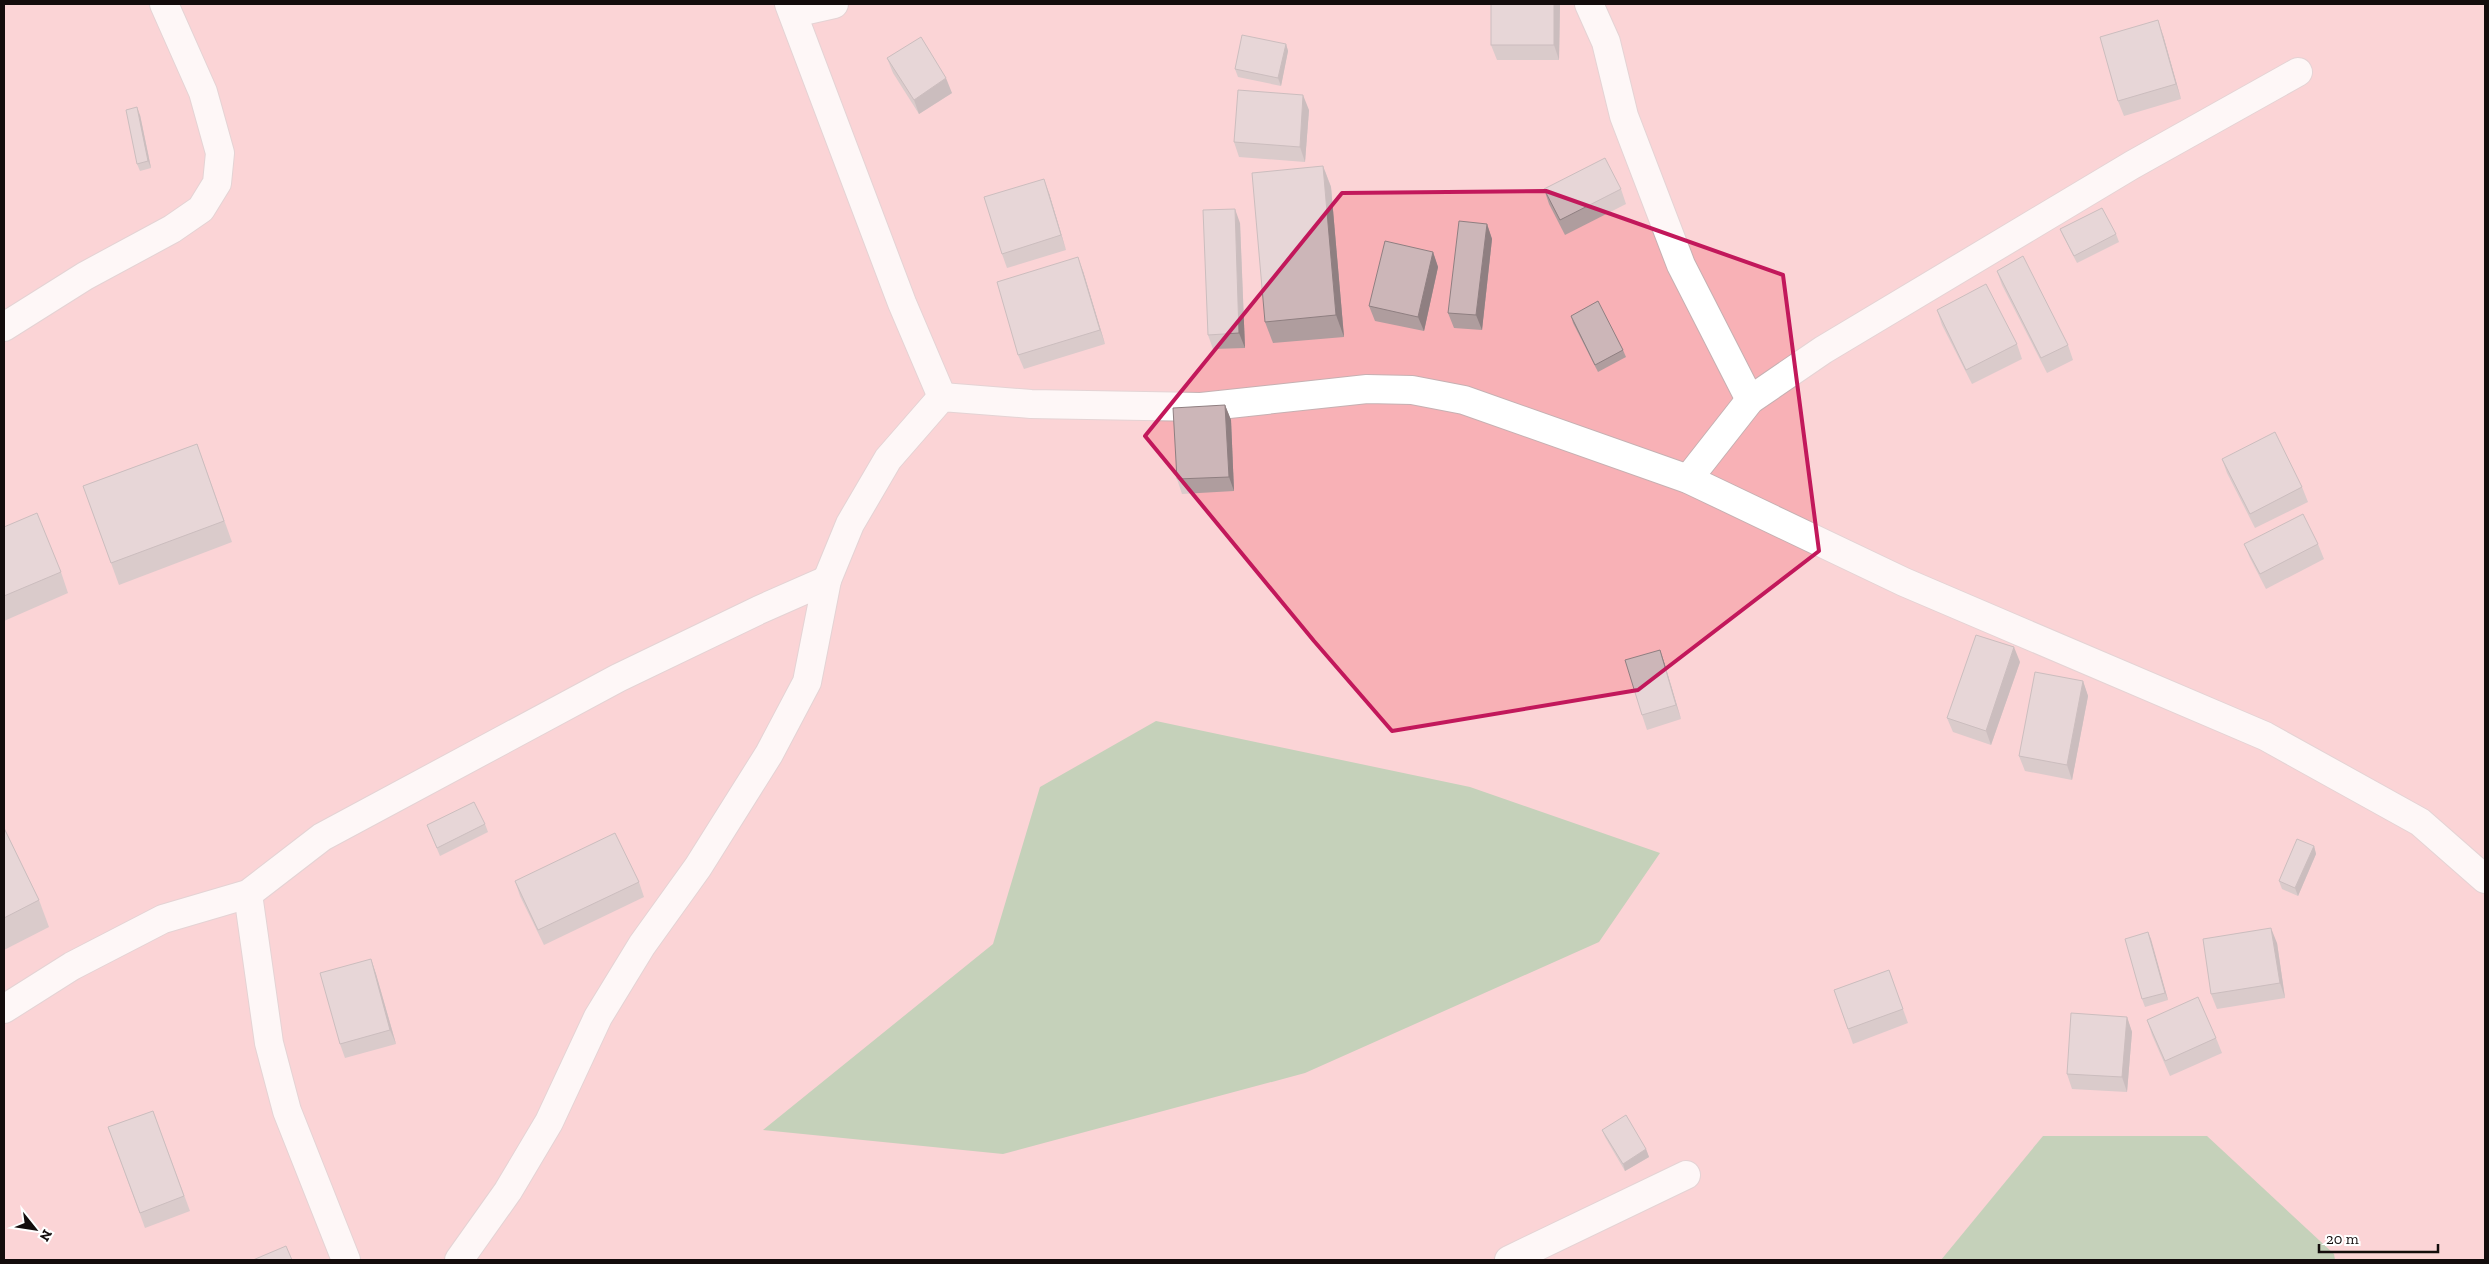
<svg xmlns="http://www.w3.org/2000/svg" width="2489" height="1264" viewBox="0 0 2489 1264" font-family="'Zilla Slab',serif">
<rect width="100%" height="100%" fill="#fef0f1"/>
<!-- green -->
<rect fill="#f8b1b6" x="4" y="4" width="2481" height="1256"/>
<!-- water -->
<g fill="#80aa79">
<polygon points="1156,721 1470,787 1660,853 1599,942 1305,1073 1003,1154 763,1130 993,944 1040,787"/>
<polygon points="2043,1136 2207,1136 2334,1254 2335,1260 1941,1260"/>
</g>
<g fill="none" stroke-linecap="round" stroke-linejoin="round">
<defs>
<g id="street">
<polyline points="789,4 902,303 942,397"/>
<polyline points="1589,4 1606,42 1624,116 1681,265 1750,400"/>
<polyline points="794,13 834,4"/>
<polyline points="4,327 85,276 172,229 201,209 217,183 220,153 203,92 164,4"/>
<polyline points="1688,479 1750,400 1823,350 2132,165 2298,72"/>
<polyline points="248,894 269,1043 287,1111 346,1260"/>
<polyline points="4,1009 72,966 163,919 248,894 322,837 618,678 759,610 827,580"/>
<polyline points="459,1260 508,1191 549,1122 598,1017 642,945 698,867 769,754 807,682 827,580 850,524 888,459 942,397 1031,404 1201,407 1367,389 1412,390 1464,400 1688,479 1904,582 2265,736 2420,822 2485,879"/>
<polyline points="1509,1260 1686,1175"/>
</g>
</defs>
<!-- street casing -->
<use href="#street" stroke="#c6b0b2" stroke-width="30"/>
<!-- street -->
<use href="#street" stroke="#fff" stroke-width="28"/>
</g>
<!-- wall -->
<g fill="#af9d9e">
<polygon points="1560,5 1559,60 1497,60 1491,45"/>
<polygon points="2163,35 2181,99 2124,116 2118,101"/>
<polygon points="1286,44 1288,51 1281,86 1238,77 1235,69"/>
<polygon points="887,58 952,93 919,114 893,73"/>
<polygon points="1309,110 1305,162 1239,157 1234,142"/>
<polygon points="140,115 151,168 140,171 137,164"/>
<polygon points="1323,166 1331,187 1344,337 1273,343 1265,322"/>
<polygon points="1544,189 1621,189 1626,204 1565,235 1549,204"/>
<polygon points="1049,193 1066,250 1007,268 1002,254"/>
<polygon points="1240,223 1245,348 1213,349 1208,335"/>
<polygon points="1487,224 1492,239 1482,330 1454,328 1448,313"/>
<polygon points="2060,229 2116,234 2119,242 2077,263 2063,236"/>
<polygon points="1433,252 1438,267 1424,331 1375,321 1369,306"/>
<polygon points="1083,271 1105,344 1024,369 1018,355"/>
<polygon points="1997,271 2068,345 2073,360 2047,373 2002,285"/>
<polygon points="1937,310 2017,344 2022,359 1972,384 1942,325"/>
<polygon points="1571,316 1623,350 1626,357 1598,372 1573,323"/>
<polygon points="1225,405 1231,420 1234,491 1182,494 1177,479"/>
<polygon points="197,444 232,542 119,585 83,486"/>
<polygon points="2222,459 2302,487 2308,502 2255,528 2227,473"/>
<polygon points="4,527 61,572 68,593 4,621"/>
<polygon points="2244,544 2318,544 2324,559 2266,589 2250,558"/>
<polygon points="1660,650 1665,665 1681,719 1647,730 1642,715"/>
<polygon points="2020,662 1991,745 1953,732 1947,718"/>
<polygon points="2083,681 2088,696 2072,780 2025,771 2019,756"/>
<polygon points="485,824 488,832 440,856 427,825"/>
<polygon points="4,828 39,900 49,927 4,950"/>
<polygon points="2314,846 2316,854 2298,896 2282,889 2279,881"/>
<polygon points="515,881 639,882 644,897 544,945 520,896"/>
<polygon points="2148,932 2168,1000 2145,1007 2142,999"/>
<polygon points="2277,943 2285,998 2217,1009 2211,994"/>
<polygon points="371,959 376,974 396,1044 345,1058 340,1044"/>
<polygon points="1889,970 1908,1023 1853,1044 1834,990"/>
<polygon points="2127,1017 2132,1032 2127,1092 2072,1089 2067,1074"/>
<polygon points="2147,1020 2216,1038 2222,1053 2170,1076 2152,1035"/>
<polygon points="153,1111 190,1211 145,1228 108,1127"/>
<polygon points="1602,1130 1646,1149 1649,1157 1625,1171 1605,1137"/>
</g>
<!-- shaded-wall -->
<g fill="#8f7f81">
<polygon points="1554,4 1559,4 1560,5 1559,60 1554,45"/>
<polygon points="2158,20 2163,35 2181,99 2176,84"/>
<polygon points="1286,44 1288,51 1281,86 1278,78"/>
<polygon points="946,78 952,93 919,114 914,100"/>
<polygon points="1303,95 1309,110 1305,162 1300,147"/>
<polygon points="137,107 140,115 151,168 148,161"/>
<polygon points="1323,166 1331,187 1344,337 1336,315"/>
<polygon points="1044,179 1049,193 1066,250 1061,235"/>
<polygon points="1235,209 1240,223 1245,348 1239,333"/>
<polygon points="1487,224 1492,239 1482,330 1476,315"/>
<polygon points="1433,252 1438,267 1424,331 1418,317"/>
<polygon points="1078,257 1083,271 1105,344 1100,330"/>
<polygon points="1225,405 1231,420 1234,491 1229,477"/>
<polygon points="2014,647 2020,662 1991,745 1986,731"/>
<polygon points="1660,650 1665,665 1681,719 1676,705"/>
<polygon points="2083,681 2088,696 2072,780 2067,765"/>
<polygon points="2314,846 2316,854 2298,896 2295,888"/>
<polygon points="2271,928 2277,943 2285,998 2280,983"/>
<polygon points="2148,932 2151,939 2168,1000 2165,993"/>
<polygon points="371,959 376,974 396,1044 390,1030"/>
<polygon points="2127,1017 2132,1032 2127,1092 2122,1077"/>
<polygon points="1646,1149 1649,1157 1625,1171 1623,1164"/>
</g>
<!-- building -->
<g fill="#ccb6b8" stroke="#8f7f81">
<rect x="1491" y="4" width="63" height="41"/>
<polygon points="2158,20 2176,84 2118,101 2100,37"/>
<polygon points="1242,35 1286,44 1278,78 1235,69"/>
<polygon points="921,37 946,78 914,100 887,58"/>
<polygon points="1238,90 1303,95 1300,147 1234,142"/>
<polygon points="137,107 148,161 137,164 126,110"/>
<polygon points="1605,158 1621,189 1560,220 1544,189"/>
<polygon points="1323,166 1336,315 1265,322 1252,173"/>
<polygon points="1044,179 1061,235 1002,254 984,197"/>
<polygon points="2102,208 2116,234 2074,256 2060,229"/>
<polygon points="1235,209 1239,333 1208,335 1203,210"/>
<polygon points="1459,221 1487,224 1476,315 1448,313"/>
<polygon points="1385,241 1433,252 1418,317 1369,306"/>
<polygon points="2023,256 2068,345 2041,358 1997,271"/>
<polygon points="1078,257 1100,330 1018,355 997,282"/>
<polygon points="1986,284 2017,344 1966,370 1937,310"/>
<polygon points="1598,301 1623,350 1595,365 1571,316"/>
<polygon points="1225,405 1229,477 1177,479 1173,408"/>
<polygon points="2275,432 2302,487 2250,514 2222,459"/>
<polygon points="197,444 224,521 111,563 83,486"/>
<polygon points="37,513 61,572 4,596 4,527"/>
<polygon points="2303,514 2318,544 2260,574 2244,544"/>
<polygon points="1976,635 2014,647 1986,731 1947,718"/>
<polygon points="1660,650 1676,705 1642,715 1625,660"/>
<polygon points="2035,672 2083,681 2067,765 2019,756"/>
<polygon points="474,802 485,824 437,848 427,825"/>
<polygon points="4,828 39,900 4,918"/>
<polygon points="615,833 639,882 538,930 515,881"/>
<polygon points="2297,839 2314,846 2295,888 2279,881"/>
<polygon points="2271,928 2280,983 2211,994 2203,939"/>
<polygon points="2148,932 2165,993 2142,999 2125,939"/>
<polygon points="371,959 390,1030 340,1044 320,973"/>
<polygon points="1889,970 1903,1009 1848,1029 1834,990"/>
<polygon points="2198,997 2216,1038 2165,1061 2147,1020"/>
<polygon points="2071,1013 2127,1017 2122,1077 2067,1074"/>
<polygon points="153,1111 184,1196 140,1213 108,1127"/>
<polygon points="1626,1115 1646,1149 1623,1164 1602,1130"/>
<polygon points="286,1246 292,1260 253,1260"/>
</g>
<!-- marked area -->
<path d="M0 0H2489V1264H0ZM1546,191L1783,275L1819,551L1638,690L1392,731L1314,641L1145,436L1342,193Z" fill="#fef0f1" fill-opacity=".55" fill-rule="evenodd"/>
<path fill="none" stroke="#c2185b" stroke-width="4" stroke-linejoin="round" d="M1546,191L1783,275L1819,551L1638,690L1392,731L1314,641L1145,436L1342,193Z"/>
<!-- border -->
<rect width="2489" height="1264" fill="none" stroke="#130c0c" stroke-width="10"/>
<!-- north arrow -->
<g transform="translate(35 1229) rotate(120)" stroke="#ffffff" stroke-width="4" paint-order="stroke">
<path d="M0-4L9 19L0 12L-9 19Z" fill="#130c0c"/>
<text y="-8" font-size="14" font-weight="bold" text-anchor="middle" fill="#130c0c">N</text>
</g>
<!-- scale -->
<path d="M2319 1244v8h119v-8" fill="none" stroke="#130c0c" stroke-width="2.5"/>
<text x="2326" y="1244" font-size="15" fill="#130c0c" stroke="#ffffff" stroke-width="4" paint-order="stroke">20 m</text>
</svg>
